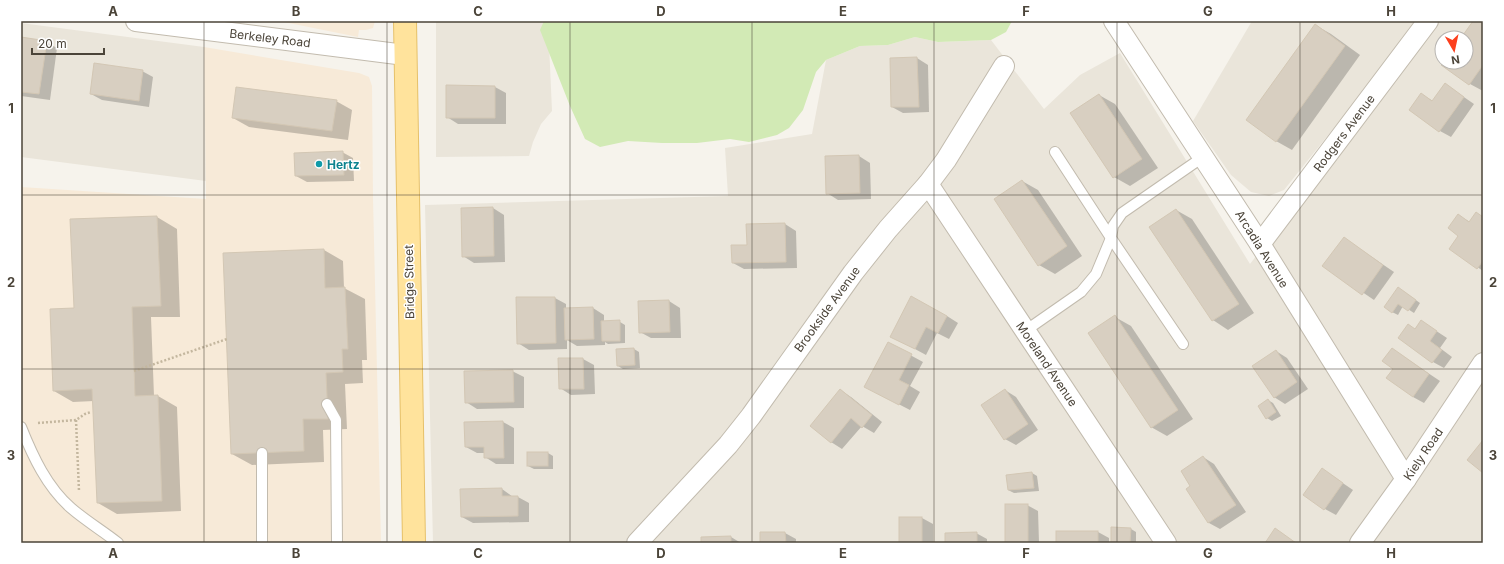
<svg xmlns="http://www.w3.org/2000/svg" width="1504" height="564" viewBox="0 0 1504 564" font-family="Inter,sans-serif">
<rect width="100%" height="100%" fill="#f6f3ec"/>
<!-- residential -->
<g fill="#eae5da" fill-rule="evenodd">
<polygon points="436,21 548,21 552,111 541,124 533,142 529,156 436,157"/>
<polygon points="1252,21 1414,21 1386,63 1284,190 1269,196 1251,192 1231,175 1193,121"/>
<path d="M1437,21H1483V543H433L425,205L728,196L725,148L812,134L826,60L860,46L888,45L915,37L938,42L991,40L1044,109L1080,75L1120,53L1250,264ZM1442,38H1466V62H1442Z"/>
<polygon points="21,23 204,47 206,181 21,157"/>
</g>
<!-- commercial -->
<g fill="#f7ead8">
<polygon points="279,21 375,21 373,28 366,30 359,30 358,37"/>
<polygon points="204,47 359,73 369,77 372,86 373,198 381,543 21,543 21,187 206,199"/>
</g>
<!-- green -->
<polygon fill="#d2eab5" points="544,21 1012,21 1006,32 991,40 938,42 915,37 888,45 860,46 826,60 816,72 803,110 789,128 777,135 749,142 730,139 697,143 662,143 628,141 600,147 585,139 570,106 540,30"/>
<!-- shadow -->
<g fill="#0003">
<polygon points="1474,21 1483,21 1483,91 1470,84 1445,62 1466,62 1466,38 1462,38"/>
<polygon points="1315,25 1331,34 1360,55 1292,150 1276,141"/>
<polygon points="21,38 46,42 57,48 50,100 21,96"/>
<polygon points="917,58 928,65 929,112 903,113 892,107 891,59"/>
<polygon points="142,71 153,77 149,107 102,100 91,94"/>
<polygon points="1445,84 1474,104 1451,137 1440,131 1421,94 1433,101"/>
<polygon points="447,86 495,87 506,93 506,124 458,124 447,117"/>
<polygon points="1099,95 1115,104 1158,168 1130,186 1114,177"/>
<polygon points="336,101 352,110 348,140 249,127 233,118"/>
<polygon points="342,152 353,158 354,181 307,182 296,176"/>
<polygon points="859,156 870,163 871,199 838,200 827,193 826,157"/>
<polygon points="1022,181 1038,190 1082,256 1055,274 1039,265"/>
<polygon points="493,208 504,215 505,262 474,263 463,256"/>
<polygon points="1176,210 1192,219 1254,313 1228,330 1213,320"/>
<polygon points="1458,215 1470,222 1483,217 1483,271 1450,248 1460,236"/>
<polygon points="157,217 177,229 180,317 151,317 154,396 158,396 177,407 181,511 117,514 98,503 94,401 73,402 54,391 75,309"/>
<polygon points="785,224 796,231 797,268 744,269 733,263 748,246 747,225"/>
<polygon points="1344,238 1394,272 1374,300 1324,266"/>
<polygon points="324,250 343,261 344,288 365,299 367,360 362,360 363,383 345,384 347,429 323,430 324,462 252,465 232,454"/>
<polygon points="1403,291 1420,303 1414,313 1403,306 1398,315 1392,312"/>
<polygon points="517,298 555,298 566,304 566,309 593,308 604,315 604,322 620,322 625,325 625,343 608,344 605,342 605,345 577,346 567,340 567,349 529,350 518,343"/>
<polygon points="669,301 680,308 681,338 651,338 640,332 639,302"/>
<polygon points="947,316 958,323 949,339 937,333 926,355 891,336"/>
<polygon points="1115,317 1131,326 1193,419 1167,436 1151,427"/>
<polygon points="1421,321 1447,338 1440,348 1452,357 1444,368 1433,362 1415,329"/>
<polygon points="888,343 923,362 910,386 920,392 910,410 877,393"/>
<polygon points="634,349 639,352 640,368 623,369 618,366"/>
<polygon points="1392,349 1440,381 1424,403 1413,397"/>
<polygon points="1276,351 1287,358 1308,389 1285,404 1274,397"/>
<polygon points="583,359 594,365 595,394 571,395 560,388"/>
<polygon points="512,371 524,377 524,408 477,409 466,402"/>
<polygon points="840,390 851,397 882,422 874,433 862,426 842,449 831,442"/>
<polygon points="1005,390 1016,397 1038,430 1016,445 1005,439"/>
<polygon points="1268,400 1273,403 1281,416 1272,421 1267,418"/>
<polygon points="503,422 514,428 514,464 496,464 485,457 485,453 477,453 466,447"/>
<polygon points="548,453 553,456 553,469 534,469 528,466"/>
<polygon points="1203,457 1214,464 1246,512 1220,529 1209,523 1187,489 1192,486"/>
<polygon points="1322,469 1353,490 1336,515 1325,509"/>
<polygon points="1032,473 1037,476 1039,491 1014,493 1008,490"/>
<polygon points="502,489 513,497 518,497 529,503 529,522 473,523 462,517"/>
<polygon points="1027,505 1038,511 1039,543 1006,543"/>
<polygon points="922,518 933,524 933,543 900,543"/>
<polygon points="1131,529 1136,532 1136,543 1112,543"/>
<polygon points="1098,532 1109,538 1109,543 1057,543"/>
<polygon points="785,533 796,539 796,543 761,543"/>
<polygon points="976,533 987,539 987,543 946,543"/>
<polygon points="731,537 741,543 702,543"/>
</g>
<!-- building -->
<g fill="#d8cfc1" stroke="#d3c7b4">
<polygon points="1473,21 1483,21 1483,65 1469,85 1441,65 1444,62 1466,62 1466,38 1461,38"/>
<polygon points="1315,24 1345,46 1276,142 1246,120"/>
<polygon points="21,37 47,41 39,94 21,92"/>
<polygon points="917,57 919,107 891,107 890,58"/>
<polygon points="94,63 143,70 139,101 90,94"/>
<polygon points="1445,83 1464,97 1439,132 1409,110 1421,93 1432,101"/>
<polygon points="446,85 495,86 495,118 446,118"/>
<polygon points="236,87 337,100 332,131 232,118"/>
<polygon points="1099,94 1142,159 1113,178 1070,113"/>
<polygon points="343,151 344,175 295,176 294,153"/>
<polygon points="859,155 860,193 826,194 825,156"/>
<polygon points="1022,180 1067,246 1038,266 994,199"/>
<polygon points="493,207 494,256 462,257 461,208"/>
<polygon points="1176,209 1239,304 1212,321 1149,227"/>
<polygon points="1476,212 1483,217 1483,261 1477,269 1449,249 1458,236 1448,228 1458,214 1469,222"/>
<polygon points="157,216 161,306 132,307 135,396 158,395 162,501 97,503 92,389 53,391 50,309 74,308 70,219"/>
<polygon points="785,223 786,262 732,263 731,245 747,245 746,224"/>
<polygon points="1344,237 1383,265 1362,295 1322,266"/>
<polygon points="324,249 325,288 345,287 348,349 342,349 343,372 326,373 328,419 303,419 304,451 231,454 223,253"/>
<polygon points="1398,287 1416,300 1408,311 1398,304 1392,313 1384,307"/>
<polygon points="911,296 947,316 938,333 926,327 915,349 890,337"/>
<polygon points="516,297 555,297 556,343 517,344"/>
<polygon points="669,300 670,332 639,333 638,301"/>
<polygon points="593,307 594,339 565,340 564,308"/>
<polygon points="1115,315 1178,410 1151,428 1088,333"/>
<polygon points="620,320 620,341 602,341 601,321"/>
<polygon points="1421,320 1437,331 1430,341 1442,350 1432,363 1398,338 1408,324 1415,329"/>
<polygon points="888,342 912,354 899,380 909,385 899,405 864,387"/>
<polygon points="634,348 635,365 617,366 616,349"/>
<polygon points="1392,348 1429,374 1413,397 1386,378 1393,369 1382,361"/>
<polygon points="1276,350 1297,382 1274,398 1252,366"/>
<polygon points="558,358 583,358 584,389 559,389"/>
<polygon points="513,370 514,402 465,403 464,371"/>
<polygon points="840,389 872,415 862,428 851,418 831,443 810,426"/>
<polygon points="1005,389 1028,424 1004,440 981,405"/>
<polygon points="1268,399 1276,412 1266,419 1258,406"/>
<polygon points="503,421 504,458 484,458 484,447 465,447 464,422"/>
<polygon points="1483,440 1483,473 1467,460"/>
<rect x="527" y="452" width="21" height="14"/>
<polygon points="1203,456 1236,505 1208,523 1186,489 1190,486 1181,471"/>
<polygon points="1322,468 1343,483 1324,510 1303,495"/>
<polygon points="1032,472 1034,488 1008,490 1006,475"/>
<polygon points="502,488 502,496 518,496 518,516 461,517 460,489"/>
<rect x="1005" y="504" width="23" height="39"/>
<rect x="899" y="517" width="23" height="26"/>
<polygon points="1111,527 1131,528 1130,543 1111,543"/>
<polygon points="1275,528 1296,543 1265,543"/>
<rect x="1056" y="531" width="42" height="12"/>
<polygon points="760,532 785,532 786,543 760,543"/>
<polygon points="977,532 977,543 945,543 945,533"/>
<polygon points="731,536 731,543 701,543 701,537"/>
<polygon points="845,542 845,543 818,543"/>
</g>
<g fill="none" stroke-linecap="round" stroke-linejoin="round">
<defs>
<g id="lane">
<polyline points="1055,152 1111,238 1183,344"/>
<polyline points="1025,331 1081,292 1096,274 1111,238 1113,226 1122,213 1203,157"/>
<polyline points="327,404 336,420 337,543"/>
<path d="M21,427C33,457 47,487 71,508C86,521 103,531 118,543"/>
<polyline points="262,543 262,453"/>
</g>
<g id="street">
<polyline points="136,21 405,55"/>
<polyline points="1114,21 1260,244 1406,479"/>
<polyline points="928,184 1166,543"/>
<polyline points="1260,244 1428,21"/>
<polyline points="637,543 728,445 751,416 853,273 888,229 928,184 946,160 1004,66"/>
<polyline points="1360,543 1406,479 1483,363"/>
</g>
<polyline id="primary" points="405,21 414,543"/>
</defs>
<!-- lane casing -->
<use href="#lane" stroke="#c2bbae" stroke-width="12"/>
<!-- street casing -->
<use href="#street" stroke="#c2bbae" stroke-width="22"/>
<!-- primary casing -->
<use href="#primary" stroke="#e6c16a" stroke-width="24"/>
<!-- path -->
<g stroke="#c4b79f" stroke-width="2.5" stroke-dasharray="2 2" stroke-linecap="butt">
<polyline points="134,371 227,339"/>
<polyline points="76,420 79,491"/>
<polyline points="38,423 76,420 85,414 91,412"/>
</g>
<!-- lane -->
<use href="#lane" stroke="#fff" stroke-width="10"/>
<!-- street -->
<use href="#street" stroke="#fff" stroke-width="20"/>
<!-- primary -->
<use href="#primary" stroke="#ffe39c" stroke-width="22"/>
</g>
<!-- grid -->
<path fill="none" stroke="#4b4439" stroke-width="1" stroke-opacity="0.55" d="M204,21V543M387,21V543M570,21V543M752,21V543M934,21V543M1117,21V543M1300,21V543M21,195H1483M21,369H1483"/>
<!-- markers -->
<circle fill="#0f9aa8" stroke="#fff" stroke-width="1.5" cx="319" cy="164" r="4"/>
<g text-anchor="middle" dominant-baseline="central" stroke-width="3" stroke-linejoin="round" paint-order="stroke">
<!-- street labels -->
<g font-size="12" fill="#4b4439" stroke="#fff">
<text transform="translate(270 38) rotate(7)">Berkeley Road</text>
<text transform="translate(1344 133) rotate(-53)">Rodgers Avenue</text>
<text transform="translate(1262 249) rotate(58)">Arcadia Avenue</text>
<text transform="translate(409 282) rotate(-91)">Bridge Street</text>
<text transform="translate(827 309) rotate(-54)">Brookside Avenue</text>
<text transform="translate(1047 364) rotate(56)">Moreland Avenue</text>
<text transform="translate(1423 454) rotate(-56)">Kiely Road</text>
</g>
<!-- culture labels -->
<g font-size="12" font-weight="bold" fill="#0d838f" stroke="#fff" text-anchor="start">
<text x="327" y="164">Hertz</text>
</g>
</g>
<!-- border -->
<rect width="1504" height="564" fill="none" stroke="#ffffff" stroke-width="44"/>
<!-- north arrow -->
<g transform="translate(1454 50) rotate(171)"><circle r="19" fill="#ffffff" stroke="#b7b4b0"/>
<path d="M0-3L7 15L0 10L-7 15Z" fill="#fc3f1d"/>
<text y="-6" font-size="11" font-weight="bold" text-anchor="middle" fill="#4b4439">N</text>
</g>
<!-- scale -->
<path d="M32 48v6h72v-6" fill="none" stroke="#4b4439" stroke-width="2"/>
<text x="38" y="48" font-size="12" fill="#4b4439" stroke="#ffffff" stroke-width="3" paint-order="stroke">20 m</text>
<rect x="22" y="22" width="1460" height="520" fill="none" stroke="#4b4439" stroke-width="1.5"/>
<g font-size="13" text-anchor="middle" font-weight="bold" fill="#4b4439">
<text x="113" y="16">A</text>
<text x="296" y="16">B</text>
<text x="478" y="16">C</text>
<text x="661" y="16">D</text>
<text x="843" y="16">E</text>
<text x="1026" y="16">F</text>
<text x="1208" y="16">G</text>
<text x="1391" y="16">H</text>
<text x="11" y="113">1</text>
<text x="1493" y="113">1</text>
<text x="11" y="287">2</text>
<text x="1493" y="287">2</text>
<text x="11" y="460">3</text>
<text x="1493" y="460">3</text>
<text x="113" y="558">A</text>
<text x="296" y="558">B</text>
<text x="478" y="558">C</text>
<text x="661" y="558">D</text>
<text x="843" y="558">E</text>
<text x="1026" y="558">F</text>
<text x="1208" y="558">G</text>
<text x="1391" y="558">H</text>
</g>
</svg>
